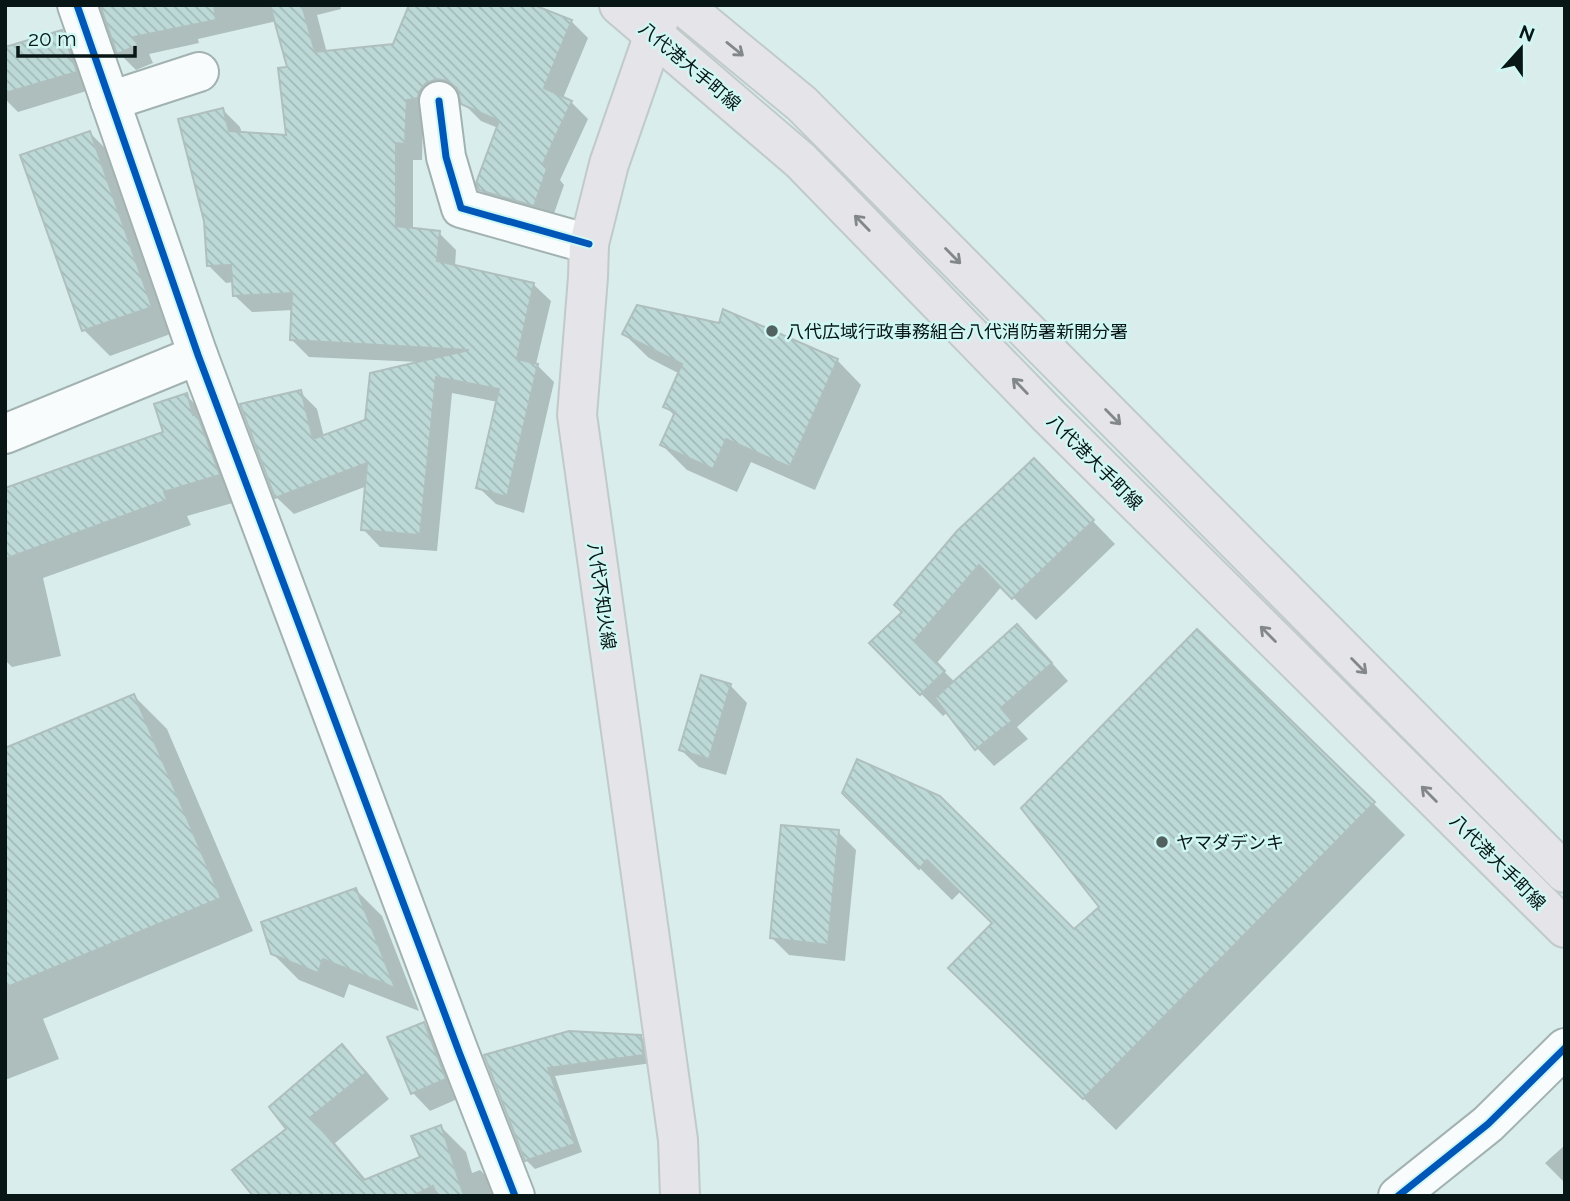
<svg xmlns="http://www.w3.org/2000/svg" width="1570" height="1201" viewBox="0 0 1570 1201" font-family="Raleway,'Noto Sans JP',sans-serif">
<defs>
<pattern id="building-back-hatch" width="6" height="6" patternUnits="userSpaceOnUse" patternTransform="scale(1.75)"><rect width="6" height="6" fill="#bdd9d7"/><path d="M-1 5l2 2M0 0l6 6M5-1l2 2" fill="none" stroke="#a1bab8"/></pattern>
</defs>
<rect width="100%" height="100%" fill="#d9eeec"/>
<!-- shadow -->
<g fill="#0003">
<polygon points="112,5 340,5 341,9 317,15 327,53 571,21 588,38 563,98 571,102 588,119 560,180 564,185 551,222 498,207 480,189 498,128 481,121 463,103 461,97 455,96 423,116 422,160 413,160 413,230 439,233 456,250 455,267 533,284 551,301 536,364 554,382 524,513 496,504 478,487 498,402 452,393 437,551 380,547 363,529 367,486 294,514 276,497 300,392 317,409 324,437 367,421 419,362 309,357 291,339 293,310 252,312 234,295 234,282 226,283 209,266 223,110 240,127 242,134 288,137 289,69 277,21 198,39 199,43 149,54 153,63 136,70 119,53"/>
<polygon points="62,32 80,49 93,89 18,112 5,99 5,49"/>
<polygon points="90,133 116,159 176,332 110,356 84,330"/>
<polygon points="624,334 837,360 861,385 815,490 751,462 737,492 687,470 662,445 675,416 665,406 680,374 649,358"/>
<polygon points="186,395 211,420 243,500 187,516 191,525 43,578 61,656 12,667 5,660 5,489 165,433"/>
<polygon points="1056,483 1115,544 1036,620 1002,586 936,664 955,682 1035,644 1068,681 1017,727 1028,739 994,766 977,748 948,712 943,716 872,644"/>
<polygon points="730,685 747,703 726,775 699,767 681,750"/>
<polygon points="134,696 167,729 253,931 43,1019 59,1059 5,1080 5,750"/>
<polygon points="844,793 1074,931 1373,803 1405,835 1116,1130 983,1000 994,924 961,891 952,900"/>
<polygon points="838,832 856,850 845,961 789,955 772,938"/>
<polygon points="356,890 382,916 419,1011 349,984 344,998 299,980 273,954"/>
<polygon points="424,1024 441,1041 462,1097 430,1111 413,1093"/>
<polygon points="641,1037 649,1046 652,1063 555,1076 582,1152 535,1169 526,1160 486,1056"/>
<polygon points="342,1046 367,1072 389,1099 335,1143 367,1181 423,1158 441,1127 466,1152 472,1173 480,1170 506,1196 255,1196 288,1129"/>
<polygon points="1565,1145 1565,1183 1545,1163"/>
</g>
<!-- building -->
<g fill="url(#building-back-hatch)" stroke="#afbfbe" stroke-width="2">
<polygon points="100,5 214,5 216,20 134,37 138,45 117,54"/>
<polygon points="270,5 302,5 315,52 393,44 409,5 534,5 572,20 544,88 572,101 543,164 548,166 534,206 479,190 476,183 499,121 461,104 457,88 447,81 437,79 426,83 419,92 418,98 407,100 405,144 396,143 396,226 440,231 437,261 534,283 517,359 538,364 507,497 476,488 499,389 436,377 420,535 361,530 367,463 275,498 240,404 301,390 313,439 365,420 370,373 469,350 290,340 292,293 233,296 231,265 207,266 204,221 178,119 223,108 229,131 286,135 278,68 287,67"/>
<polygon points="62,30 77,72 5,93 5,47"/>
<polygon points="90,131 152,307 82,331 20,155"/>
<polygon points="637,305 719,323 723,309 838,359 790,467 726,439 713,469 660,445 675,412 663,407 682,364 622,334"/>
<polygon points="187,393 193,415 197,414 220,475 164,492 167,500 5,559 5,488 163,432 154,404"/>
<polygon points="1034,458 1094,520 1012,599 979,565 915,640 945,671 920,695 869,643 902,612 894,605 957,531"/>
<polygon points="1017,624 1052,663 1001,708 1012,721 975,750 935,698"/>
<polygon points="1197,629 1375,802 1083,1099 948,968 992,923 927,860 919,869 842,793 857,759 940,796 1074,929 1099,907 1021,808"/>
<polygon points="701,675 731,684 709,759 679,750"/>
<polygon points="134,694 221,898 5,988 5,748"/>
<polygon points="781,825 839,830 828,945 770,938"/>
<polygon points="356,888 395,988 323,959 318,973 271,954 261,922"/>
<polygon points="424,1022 446,1079 411,1094 387,1037"/>
<polygon points="569,1031 641,1035 644,1055 548,1068 575,1144 525,1161 484,1055"/>
<polygon points="342,1044 366,1073 311,1117 364,1180 420,1157 411,1136 441,1125 464,1196 437,1196 433,1186 413,1196 253,1196 232,1170 286,1129 269,1107"/>
</g>
<g fill="none" stroke-linecap="round" stroke-linejoin="round">
<defs>
<g id="minor">
<polyline points="77,5 198,355 459,1052 515,1196"/>
<polyline points="110,101 199,72"/>
<polyline points="439,101 446,157 461,208 589,244"/>
<polyline points="5,434 198,355"/>
<polyline points="1398,1196 1488,1124 1565,1048"/>
</g>
<g id="major">
<polyline points="619,5 801,161 1048,415 1565,928"/>
<polyline points="682,5 802,104 1565,873"/>
<polyline points="661,14 609,164 589,244 588,277 577,415 678,1140 680,1196"/>
</g>
</defs>
<!-- minor casing -->
<use href="#minor" stroke="#a2b2b1" stroke-width="42"/>
<!-- major casing -->
<use href="#major" stroke="#c0cac9" stroke-width="42"/>
<!-- minor -->
<use href="#minor" stroke="#f9fcfc" stroke-width="38"/>
<!-- major -->
<use href="#major" stroke="#e5e4e9" stroke-width="38"/>
<defs>
<g id="cycleway">
<polyline points="77,5 198,355 459,1052 515,1196"/>
<polyline points="439,101 446,157 461,208 589,244"/>
<polyline points="1398,1196 1488,1124 1565,1048"/>
</g>
</defs>
<!-- cycleway casing -->
<use href="#cycleway" stroke="#d0f7f4" stroke-width="11"/>
<!-- cycleway -->
<use href="#cycleway" stroke="#0057b8" stroke-width="7"/>
</g>
<!-- one-way arrows -->
<defs><path id="oneway-shaft" d="M-6 0H5M1.5-3L5.5 0L1.5 3" fill="none" stroke-width="1.6" stroke-linecap="round" stroke-linejoin="round" transform="scale(1.75)"/></defs>
<g stroke="#82878a">
<use href="#oneway-shaft" transform="translate(735 49) rotate(39)"/>
<use href="#oneway-shaft" transform="translate(862 223) rotate(-134)"/>
<use href="#oneway-shaft" transform="translate(953 256) rotate(45)"/>
<use href="#oneway-shaft" transform="translate(1020 386) rotate(-134)"/>
<use href="#oneway-shaft" transform="translate(1113 417) rotate(45)"/>
<use href="#oneway-shaft" transform="translate(1268 634) rotate(-135)"/>
<use href="#oneway-shaft" transform="translate(1359 666) rotate(45)"/>
<use href="#oneway-shaft" transform="translate(1429 794) rotate(-135)"/>
</g>
<!-- markers -->
<g fill="#516261" stroke="#d0f7f4" stroke-width="2.5">
<circle cx="772" cy="331" r="7"/>
<circle cx="1162" cy="842" r="7"/>
</g>
<g text-anchor="middle" dominant-baseline="central" stroke-width="5" stroke-linejoin="round" paint-order="stroke">
<!-- street labels -->
<g font-size="18" fill="#081616" stroke="#d0f7f4">
<text transform="translate(690 66) rotate(40)">八代港大手町線</text>
<text transform="translate(1095 462) rotate(45)">八代港大手町線</text>
<text transform="translate(602 596) rotate(82)">八代不知火線</text>
<text transform="translate(1498 862) rotate(45)">八代港大手町線</text>
</g>
<!-- poi labels -->
<g font-size="18" fill="#081616" stroke="#d0f7f4" text-anchor="start">
<text x="786" y="331">八代広域行政事務組合八代消防署新開分署</text>
<text x="1176" y="842">ヤマダデンキ</text>
</g>
</g>
<!-- border -->
<rect width="1570" height="1201" fill="none" stroke="#081616" stroke-width="14"/>
<!-- north arrow -->
<g transform="translate(1521 49) rotate(21)" stroke="#d0f7f4" stroke-width="5" paint-order="stroke">
<path d="M0-5L12 26L0 18L-12 26Z" fill="#081616"/>
<text y="-10" font-size="19" font-weight="bold" text-anchor="middle" fill="#081616">N</text>
</g>
<!-- scale -->
<path d="M18 46v10h117v-10" fill="none" stroke="#081616" stroke-width="3.5"/>
<text x="28" y="46" font-size="21" fill="#081616" stroke="#d0f7f4" stroke-width="5" paint-order="stroke">20 m</text>
</svg>
